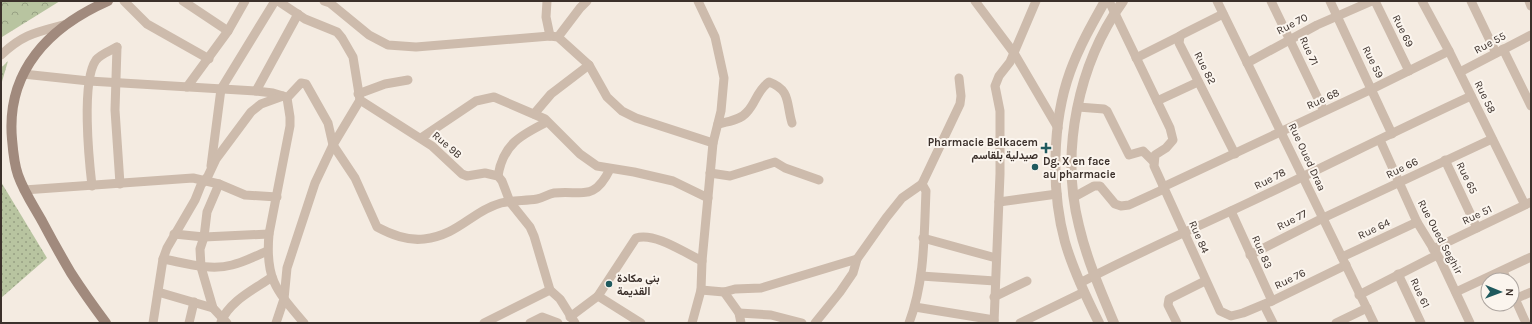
<svg xmlns="http://www.w3.org/2000/svg" width="1532" height="324" viewBox="0 0 1532 324" font-family="Karla,Vazirmatn,sans-serif">
<defs>
<pattern id="grass-dots" width="8" height="8" patternUnits="userSpaceOnUse"><rect width="8" height="8" fill="#b8c4a0"/><path d="M2 2h.1M6 6h.1" fill="none" stroke="#97a083" stroke-width="1.8" stroke-linecap="round"/></pattern>
<pattern id="park-crowns" width="20" height="18" patternUnits="userSpaceOnUse"><rect width="20" height="18" fill="#b8c4a0"/><path d="M2 6a3 3 0 1 1 6 0M12 15a3 3 0 1 1 6 0" fill="none" stroke="#97a083"/></pattern>
</defs>
<rect width="100%" height="100%" fill="#f4ebe1"/>
<!-- grass -->
<g fill="url(#grass-dots)">
<polygon points="8,61 1,85 1,68"/>
<polygon points="1,182 47,258 1,298"/>
</g>
<!-- park -->
<polygon fill="url(#park-crowns)" points="1,1 60,1 2,37"/>
<g fill="none" stroke-linecap="round" stroke-linejoin="round">
<!-- minor -->
<g stroke="#cdbbac" stroke-width="9">
<polyline points="124,1 147,24 209,59"/>
<polyline points="183,1 228,31"/>
<polyline points="278,1 305,19 337,32 342,38 353,57 360,100 432,146 462,174 467,176 485,173 498,176 502,181 510,202 530,227 534,236 550,290 560,299 575,323"/>
<polyline points="324,1 330,3 369,35 388,45 416,47 550,36 558,37 589,65 607,97 622,111 636,118 713,143"/>
<polyline points="547,1 546,17 550,36"/>
<polyline points="975,1 1014,53 1058,128"/>
<polyline points="1109,1 1170,128 1173,140 1166,148 1155,155 1154,166 1220,311 1231,316 1243,313 1272,301 1346,265"/>
<polyline points="1217,1 1374,323"/>
<polyline points="1271,1 1324,111"/>
<polyline points="1330,1 1392,134"/>
<polyline points="1375,1 1409,71"/>
<polyline points="1422,1 1449,51 1525,205"/>
<polyline points="1471,1 1496,53"/>
<polyline points="1529,1 1531,6"/>
<polyline points="1223,14 1183,34 1180,36 1179,43 1235,154"/>
<polyline points="558,37 580,8 587,1"/>
<polyline points="117,47 115,110 120,184"/>
<polyline points="1503,49 1531,106"/>
<path d="M1,55C24,33 38,32 67,24"/>
<polyline points="1136,58 1180,36"/>
<polyline points="1247,63 1317,25 1372,1"/>
<polyline points="1460,72 1531,35"/>
<polyline points="23,74 89,81 256,91 273,93 283,96"/>
<polyline points="187,87 228,31 245,1"/>
<polyline points="256,91 298,14"/>
<polyline points="358,94 385,84 408,80"/>
<polyline points="1157,101 1198,82"/>
<polyline points="1078,107 1104,109 1107,111 1129,155 1143,151 1153,161"/>
<polyline points="534,114 551,94 589,65"/>
<path d="M718,124C727,122 741,120 747,112C756,103 757,90 769,82C791,90 786,103 792,123"/>
<polyline points="421,138 476,101 494,97 545,119 580,154 597,166 634,172 673,181 708,198"/>
<polyline points="1380,140 1417,222 1441,261 1470,323"/>
<polyline points="1445,160 1477,228"/>
<polyline points="211,166 221,89 275,1"/>
<polyline points="710,173 730,176 775,162 785,168 819,180"/>
<path d="M498,176C503,144 521,135 547,122"/>
<polyline points="219,184 207,212 204,237 200,249 201,267 213,308 227,323"/>
<path d="M92,186C89,160 81,81 96,60C101,54 110,51 117,47"/>
<polyline points="1163,187 1372,89 1449,51"/>
<polyline points="24,190 193,178 219,184 245,195 277,197"/>
<polyline points="1074,197 1094,186 1100,186 1115,204 1121,206 1129,205 1164,189"/>
<polyline points="999,202 1057,194"/>
<polyline points="1231,211 1272,301"/>
<polyline points="174,234 204,237 269,234"/>
<polyline points="923,238 996,258"/>
<polyline points="1433,249 1531,202"/>
<polyline points="1250,255 1323,218 1492,139"/>
<polyline points="1342,257 1417,222"/>
<path d="M163,259C185,263 210,271 232,265C244,262 256,256 267,251"/>
<polyline points="1503,271 1507,280"/>
<polyline points="1398,274 1421,323"/>
<polyline points="921,276 995,281"/>
<path d="M1080,283C1135,254 1193,229 1250,202C1324,167 1397,130 1471,96"/>
<polyline points="701,290 724,292 735,289 761,288 857,259"/>
<polyline points="158,292 213,308"/>
<polyline points="724,292 739,313 741,323"/>
<polyline points="1456,292 1531,257"/>
<polyline points="1512,292 1526,323"/>
<polyline points="1359,295 1437,255"/>
<polyline points="598,296 641,323"/>
<polyline points="994,297 1027,281"/>
<polyline points="1515,299 1531,292"/>
<polyline points="1264,305 1273,323"/>
<polyline points="915,307 994,320"/>
<polyline points="739,313 771,315 802,323"/>
<path d="M570,317L598,296L636,238C655,232 685,253 702,261"/>
<path d="M221,322C229,301 255,289 272,277"/>
<polyline points="153,323 163,259 167,248 195,200 201,185 208,176 216,159 251,112 261,104 283,96 287,98"/>
<polyline points="189,323 194,302"/>
<polyline points="276,323 284,299 287,268 315,183 333,145 360,100"/>
<path d="M304,323C276,290 265,279 269,234L290,126V117L287,98L301,83L306,84L328,123L333,145L355,178L377,227C392,235 407,241 424,239C459,235 472,211 501,203C513,200 525,201 537,199C543,198 548,194 554,193C582,190 594,202 610,169"/>
<polyline points="484,323 550,290"/>
<polyline points="530,323 542,317 558,323"/>
<polyline points="692,323 701,290 702,261 713,143 721,111 724,78 715,37 698,1"/>
<polyline points="815,323 840,292 853,273 857,259 886,218 902,198 922,184"/>
<path d="M909,323C925,281 924,235 926,191L922,184L960,104L961,96L959,78"/>
<polyline points="994,323 1000,174 1000,111 995,86 999,76 1010,62 1036,1"/>
<polyline points="1020,323 1084,292"/>
<polyline points="1177,323 1168,305 1169,299 1205,281"/>
<polyline points="1336,323 1367,308"/>
</g>
<!-- tertiary -->
<g stroke="#cdbbac" stroke-width="10">
<path d="M1099,323C1086,297 1073,270 1065,242C1051,191 1052,122 1070,72C1079,47 1092,24 1105,1"/>
<path d="M1114,323C1101,292 1087,260 1079,226C1060,151 1078,64 1123,1"/>
</g>
<!-- secondary -->
<path stroke="#a18a7d" stroke-width="10" d="M106,323C94,307 82,290 71,273C61,256 51,238 42,221C33,205 24,192 18,175C14,164 13,151 12,139C6,71 49,27 108,1"/>
</g>
<!-- markers -->
<g fill="#1f5a5e" stroke="#fbf5ee" stroke-width="1.5">
<path d="M1044 142h4v4h4v4h-4v4h-4v-4h-4v-4h4z"/>
<circle cx="1035" cy="167" r="4"/>
<circle cx="609" cy="284" r="4"/>
</g>
<g text-anchor="middle" dominant-baseline="central" stroke-width="4" stroke-linejoin="round" paint-order="stroke">
<!-- street labels -->
<g font-size="11" fill="#3b302b" stroke="#fbf5ee">
<text transform="translate(1292 24) rotate(-27)">Rue 70</text>
<text transform="translate(1403 31) rotate(64)">Rue 69</text>
<text transform="translate(1490 43) rotate(-28)">Rue 55</text>
<text transform="translate(1309 51) rotate(65)">Rue 71</text>
<text transform="translate(1373 62) rotate(64)">Rue 59</text>
<text transform="translate(1205 68) rotate(63)">Rue 82</text>
<text transform="translate(1485 97) rotate(64)">Rue 58</text>
<text transform="translate(1323 99) rotate(-25)">Rue 68</text>
<text transform="translate(447 145) rotate(41)">Rue 9B</text>
<text transform="translate(1307 157) rotate(65)">Rue Oued Draa</text>
<text transform="translate(1402 168) rotate(-26)">Rue 66</text>
<text transform="translate(1467 178) rotate(64)">Rue 65</text>
<text transform="translate(1270 179) rotate(-27)">Rue 78</text>
<text transform="translate(1477 215) rotate(-25)">Rue 51</text>
<text transform="translate(1292 220) rotate(-27)">Rue 77</text>
<text transform="translate(1374 229) rotate(-25)">Rue 64</text>
<text transform="translate(1199 237) rotate(66)">Rue 84</text>
<text transform="translate(1440 237) rotate(62)">Rue Oued Seghir</text>
<text transform="translate(1262 252) rotate(66)">Rue 83</text>
<text transform="translate(1290 279) rotate(-26)">Rue 76</text>
<text transform="translate(1420 293) rotate(65)">Rue 61</text>
</g>
<!-- poi labels -->
<g font-size="11" font-weight="bold" fill="#3b302b" stroke="#fbf5ee" text-anchor="start">
<text x="1038" y="142" text-anchor="end">Pharmacie Belkacem<tspan x="1038" dy="13">صيدلية بلقاسم</tspan></text>
<text x="1043" y="161">Dg. X en face<tspan x="1043" dy="13">au pharmacie</tspan></text>
<text x="617" y="278">بني مكادة<tspan x="617" dy="13">القديمة</tspan></text>
</g>
</g>
<!-- border -->
<rect width="1532" height="324" fill="none" stroke="#3b302b" stroke-width="4"/>
<!-- north arrow -->
<g transform="translate(1500 292) rotate(91)"><circle r="19" fill="#fbf5ee" stroke="#aea6a0"/>
<path d="M0-3L7 15L0 10L-7 15Z" fill="#1f5a5e"/>
<text y="-6" font-size="11" font-weight="bold" text-anchor="middle" fill="#3b302b">N</text>
</g>
</svg>
